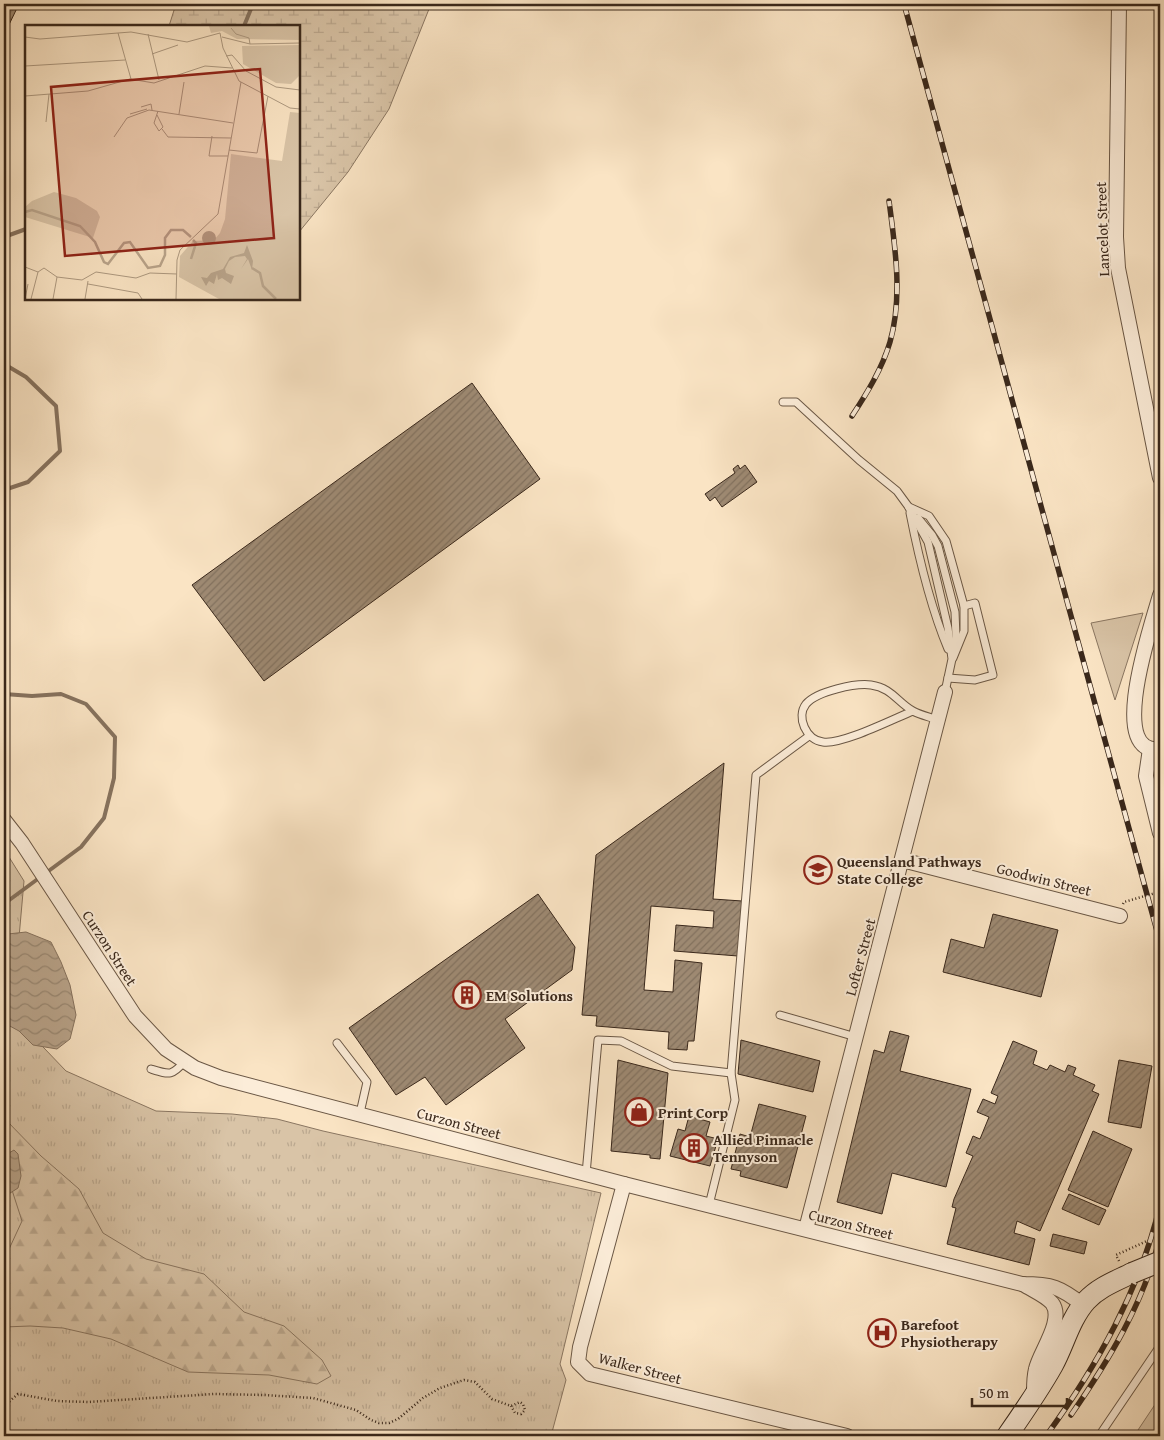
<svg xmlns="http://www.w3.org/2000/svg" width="1164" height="1440" viewBox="0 0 1164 1440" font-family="'Gentium Book Plus',serif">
<defs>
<pattern id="grass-tufts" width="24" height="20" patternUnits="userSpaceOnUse" patternTransform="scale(1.25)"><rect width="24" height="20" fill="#d9c4a7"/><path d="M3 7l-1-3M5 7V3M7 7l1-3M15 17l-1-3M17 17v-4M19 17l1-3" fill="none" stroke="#bba88f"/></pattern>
<pattern id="forest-firs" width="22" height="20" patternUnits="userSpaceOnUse" patternTransform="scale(1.25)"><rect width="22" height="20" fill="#d9c4a7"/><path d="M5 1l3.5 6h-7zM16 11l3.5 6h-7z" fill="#bba88f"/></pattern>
<pattern id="wetland-marsh" width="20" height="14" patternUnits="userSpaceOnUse" patternTransform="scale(1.25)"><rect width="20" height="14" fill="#d9c4a7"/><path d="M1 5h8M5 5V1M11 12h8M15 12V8" fill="none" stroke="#bba88f"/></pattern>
<pattern id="water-waves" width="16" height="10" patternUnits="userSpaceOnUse" patternTransform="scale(1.25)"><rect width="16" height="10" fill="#b9a48b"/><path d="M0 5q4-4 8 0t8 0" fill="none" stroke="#978671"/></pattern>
<pattern id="building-hatch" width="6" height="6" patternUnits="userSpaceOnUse" patternTransform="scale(1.25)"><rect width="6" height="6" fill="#9e8a73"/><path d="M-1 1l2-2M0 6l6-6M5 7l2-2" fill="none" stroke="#82715e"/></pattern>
</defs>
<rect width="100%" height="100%" fill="#fae4c4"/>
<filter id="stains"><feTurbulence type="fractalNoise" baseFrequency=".004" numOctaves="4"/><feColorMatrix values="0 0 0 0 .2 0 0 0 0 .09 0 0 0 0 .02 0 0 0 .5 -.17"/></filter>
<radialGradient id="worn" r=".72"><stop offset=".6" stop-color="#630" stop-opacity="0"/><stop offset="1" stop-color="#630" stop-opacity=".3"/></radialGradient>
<!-- grass -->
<polygon fill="url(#grass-tufts)" stroke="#8a7661" points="4,849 24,881 17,960 22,1025 66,1071 156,1111 232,1114 277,1119 323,1131 601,1193 560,1364 566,1380 551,1436 4,1436"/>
<!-- forest -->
<polygon fill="url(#forest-firs)" stroke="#8a7661" points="4,1118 41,1156 79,1189 103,1233 146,1259 204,1274 244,1312 284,1326 322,1360 331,1376 317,1384 269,1375 188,1372 111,1339 63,1328 30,1326 4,1327 4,1260 22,1221 11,1187 4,1177"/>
<!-- wetland -->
<polygon fill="url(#wetland-marsh)" stroke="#8a7661" points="176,4 431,4 389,109 348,172 299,232 299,26 169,26"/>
<!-- park -->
<g fill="#d9c4a7" stroke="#8a7661">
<polygon points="1143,613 1115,700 1091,623"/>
<polygon points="1160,1397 1160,1436 1134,1436"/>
</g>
<!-- water -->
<g fill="url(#water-waves)" stroke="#86725e">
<polygon points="26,932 51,942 61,962 70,985 76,1015 70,1039 57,1049 33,1045 19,1031 8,1025 4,1015 4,945 8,934"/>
<polygon points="14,1150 18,1154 21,1176 18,1188 4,1197 4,1156"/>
</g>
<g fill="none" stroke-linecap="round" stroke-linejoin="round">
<!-- stream -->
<g stroke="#86725e" stroke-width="4">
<polyline points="244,26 253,4"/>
<polyline points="4,237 26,229"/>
<polyline points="4,364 26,377 56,406 60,451 28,482 4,490"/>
<polyline points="4,694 32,696 61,694 86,704 115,737 114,778 104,818 81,847 8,901 4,897"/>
</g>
</g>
<!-- building -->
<g fill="url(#building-hatch)" stroke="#3a281b">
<polygon points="4,4 19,4 4,35"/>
<polygon points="472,383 540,479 264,681 192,585"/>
<polygon points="738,465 740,469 745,465 757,482 722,507 715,497 710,501 705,494 735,473 733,469"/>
<polygon points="724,763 713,899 742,901 738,956 674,951 676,925 713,928 714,911 651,906 644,990 673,992 675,960 702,963 694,1041 688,1041 687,1050 668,1049 669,1032 596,1026 597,1016 582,1015 596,855"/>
<polygon points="538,894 575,947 572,970 505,1019 525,1048 446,1105 425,1077 396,1095 349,1028"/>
<polygon points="993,914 1058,930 1041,997 943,972 951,939 984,948"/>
<polygon points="890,1031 909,1036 900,1071 971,1089 946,1187 892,1173 882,1214 837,1202 874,1050 884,1053"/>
<polygon points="741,1040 820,1061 813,1092 738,1074"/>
<polygon points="1013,1041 1037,1051 1033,1064 1047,1070 1050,1065 1065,1072 1068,1065 1076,1068 1073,1075 1095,1085 1092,1091 1099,1094 1040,1231 1017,1221 1014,1233 1035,1239 1029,1265 947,1244 956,1208 952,1207 954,1199 973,1156 966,1153 973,1136 980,1139 989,1117 977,1112 983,1099 995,1104 998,1096 991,1093"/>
<polygon points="618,1060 668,1073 660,1159 650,1158 650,1155 611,1151"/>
<polygon points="1119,1060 1152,1066 1141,1128 1108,1122"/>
<polygon points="759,1104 806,1116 787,1188 740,1176 741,1171 731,1169 740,1134 750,1137"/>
<polygon points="689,1116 710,1122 706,1136 718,1139 710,1166 670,1156 678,1129 685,1131"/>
<polygon points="1093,1131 1132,1149 1108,1207 1068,1190"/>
<polygon points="1069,1194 1106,1210 1099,1225 1062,1209"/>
<polygon points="1053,1234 1087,1242 1084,1254 1050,1246"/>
</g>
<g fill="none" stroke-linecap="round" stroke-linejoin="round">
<defs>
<g id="lane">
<polyline points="783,402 796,402 859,460 897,491 908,506 928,542 948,628 952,659 945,692"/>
<polyline points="909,507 929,516 946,541 964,606 964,631 953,658"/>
<path d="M910,513C919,559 930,606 948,649"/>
<polyline points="918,518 932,535 938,546 955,612 956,637 954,646"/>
<polyline points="948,678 975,680 993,675 975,603 964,606"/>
<path d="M913,711C893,719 842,745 823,742C806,740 796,717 806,704C817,691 856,683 871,685C892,688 897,702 913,711C920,715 930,717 938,720"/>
<polyline points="780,1015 856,1037"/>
<polyline points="337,1043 367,1082 360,1113"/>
<path d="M151,1069C170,1075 172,1076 185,1061"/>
<polyline points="586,1174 598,1040 621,1041 672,1066 731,1073"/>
<polyline points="709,1205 735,1100 731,1073 756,775 809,736"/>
<polyline points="1099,1436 1160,1346"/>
</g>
<g id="street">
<polyline points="1119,4 1116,237 1118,268 1160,478"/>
<path d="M1160,595C1154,618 1105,757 1160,749"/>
<polyline points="1150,749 1146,776 1160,833"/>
<path d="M4,820L22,843L135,1016L166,1049L195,1068L221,1078L624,1184L1022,1284C1052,1284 1060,1287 1083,1305"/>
<polyline points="902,860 1120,916"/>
<polyline points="624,1184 580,1347 578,1362 590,1374 847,1436"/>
<polyline points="806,1229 945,692"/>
<path d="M1023,1284C1032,1290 1045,1295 1052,1303C1065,1320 1039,1353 1036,1369C1034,1377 1034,1385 1034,1392"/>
</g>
<path id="secondary" d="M1007,1436C1023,1413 1039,1390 1053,1365C1064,1345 1070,1319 1086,1301C1099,1287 1116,1281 1132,1273"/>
</defs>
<!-- lane casing -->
<use href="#lane" stroke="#6a5745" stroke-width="9"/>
<!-- street casing -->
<use href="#street" stroke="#6a5745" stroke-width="16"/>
<!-- secondary casing -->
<use href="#secondary" stroke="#3a281b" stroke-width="22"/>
<!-- path -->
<g stroke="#3a281b" stroke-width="2.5" stroke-dasharray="1 2.5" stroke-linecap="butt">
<polyline points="1158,540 1160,540"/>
<polyline points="1159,892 1160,892"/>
<polyline points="1123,904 1124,902 1145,896"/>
<polyline points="1119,1261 1116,1255 1147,1241"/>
<polyline points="4,1406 18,1394 57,1401 88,1402 214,1394 264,1395 313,1398 356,1410 371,1420 379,1423 389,1423 398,1419 423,1398 440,1388 464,1380 475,1382 492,1399 511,1406 520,1402 523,1404 525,1410 521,1414 515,1413 511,1406"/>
</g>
<!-- lane -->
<use href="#lane" stroke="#fcedd9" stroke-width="7"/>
<!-- street -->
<use href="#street" stroke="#fcedd9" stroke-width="14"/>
<!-- secondary -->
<use href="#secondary" stroke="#fcedd9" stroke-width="20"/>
<defs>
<g id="rail">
<polyline points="904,4 1160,942"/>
<path d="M852,416C867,393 882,369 890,342C903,297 895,246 889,201"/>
<path d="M1071,1415C1109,1360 1144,1303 1160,1237"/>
<path d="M1046,1436C1097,1366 1140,1290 1160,1205"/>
</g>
</defs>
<!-- rail casing -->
<use href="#rail" stroke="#3a281b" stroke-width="5.5"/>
<!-- rail -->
<use href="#rail" stroke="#fcedd9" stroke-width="4" stroke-dasharray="11" stroke-linecap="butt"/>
<defs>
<polyline id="secondary-bridge" points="1132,1273 1159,1262"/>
</defs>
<!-- secondary-bridge casing -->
<use href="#secondary-bridge" stroke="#3a281b" stroke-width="22" stroke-linecap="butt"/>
<!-- path-bridge -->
<polyline stroke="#3a281b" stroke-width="2.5" stroke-dasharray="1 2.5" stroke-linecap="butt" points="1145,896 1159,892"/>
<!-- secondary-bridge -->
<use href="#secondary-bridge" stroke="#fcedd9" stroke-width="20"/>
</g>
<!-- icons -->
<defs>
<symbol id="school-ring" viewBox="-11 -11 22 22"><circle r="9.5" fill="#fcedd9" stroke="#8f2418" stroke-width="1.5"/><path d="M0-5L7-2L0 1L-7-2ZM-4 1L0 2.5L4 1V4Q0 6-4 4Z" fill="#8f2418"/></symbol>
<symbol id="building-ring" viewBox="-11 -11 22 22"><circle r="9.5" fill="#fcedd9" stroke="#8f2418" stroke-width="1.5"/><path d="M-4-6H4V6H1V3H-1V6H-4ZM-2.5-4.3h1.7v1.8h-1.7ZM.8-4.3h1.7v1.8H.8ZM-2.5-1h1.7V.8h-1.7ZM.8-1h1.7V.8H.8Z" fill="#8f2418"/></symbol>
<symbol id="shop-ring" viewBox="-11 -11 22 22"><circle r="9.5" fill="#fcedd9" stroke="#8f2418" stroke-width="1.5"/><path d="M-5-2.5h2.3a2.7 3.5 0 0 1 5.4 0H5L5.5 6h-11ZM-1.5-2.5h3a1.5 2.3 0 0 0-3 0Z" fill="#8f2418"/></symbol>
<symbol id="hospital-ring" viewBox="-11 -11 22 22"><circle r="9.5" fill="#fcedd9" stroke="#8f2418" stroke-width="1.5"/><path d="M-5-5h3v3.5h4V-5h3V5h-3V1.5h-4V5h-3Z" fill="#8f2418"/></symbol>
</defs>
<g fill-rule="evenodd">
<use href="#school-ring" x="802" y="854" width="32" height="32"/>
<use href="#building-ring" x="451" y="979" width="32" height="32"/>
<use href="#shop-ring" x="623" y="1096" width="32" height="32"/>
<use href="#building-ring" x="678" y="1132" width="32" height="32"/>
<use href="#hospital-ring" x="866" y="1317" width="32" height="32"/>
</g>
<g text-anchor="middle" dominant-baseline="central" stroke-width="4" stroke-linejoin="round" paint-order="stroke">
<!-- street labels -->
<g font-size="15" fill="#3a281b" stroke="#fcedd9">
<text transform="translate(1102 229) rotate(-92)">Lancelot Street</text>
<text transform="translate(1044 879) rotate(14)">Goodwin Street</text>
<text transform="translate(110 948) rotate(57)">Curzon Street</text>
<text transform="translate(860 957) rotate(-75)">Lofter Street</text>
<text transform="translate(459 1123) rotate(15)">Curzon Street</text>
<text transform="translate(851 1224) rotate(14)">Curzon Street</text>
<text transform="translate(640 1368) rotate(15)">Walker Street</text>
</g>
<!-- poi labels -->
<g font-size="15" font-weight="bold" fill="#3a281b" stroke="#fcedd9" text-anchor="start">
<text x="837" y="861">Queensland Pathways<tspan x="837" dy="17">State College</tspan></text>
<text x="486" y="995">EM Solutions</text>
<text x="658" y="1112">Print Corp</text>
<text x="713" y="1139">Allied Pinnacle<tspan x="713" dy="17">Tennyson</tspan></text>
<text x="901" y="1324">Barefoot<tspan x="901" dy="17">Physiotherapy</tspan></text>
</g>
</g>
<!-- overview -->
<g transform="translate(25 25)">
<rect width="275" height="275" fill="#fae4c4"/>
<path d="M265,87L275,88V274H194L154,252L155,231L168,216L189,215L195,208L200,194L206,129L257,136Z" fill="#d9c4a7"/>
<path d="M236,166L233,214L241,217L245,229L241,230L233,219L217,212L195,227L218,200L223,185ZM275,173V206L268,210L262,205L263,195ZM275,237V249L266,256L259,274H247L235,262L234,253L239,244L251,252Z" fill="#d9c4a7"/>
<path d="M29,167L51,173L72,186L75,192L68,213L0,192V182L7,176Z" fill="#d9c4a7"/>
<path d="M184,1H275V15L212,14L197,6L186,8ZM275,20V50L266,59L251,58L218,39L217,21Z" fill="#d9c4a7"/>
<path d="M177 213a7 7 0 1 1 14 0a7 7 0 1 1-14 0ZM222,220L228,236L227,245L223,234L216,244L222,234L220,231L210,232L204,236L200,244L201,248L209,251L206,259L197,253L193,255L192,249L189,259L184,256L181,261L176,252L182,253L186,248L198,244L205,232L219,228Z" fill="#b9a48b"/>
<path fill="none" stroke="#b9a48b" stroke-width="2.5" d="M0,187L7,185L55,201L70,217L79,237L83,239L99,218L105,217L123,243L135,241L140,230V213L146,205H158L166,212M166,234L171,218L168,215M227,243L235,248L238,261L251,274"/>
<path fill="none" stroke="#ad9980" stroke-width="1" d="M206,3L211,9L224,13L225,19M93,8L106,54M123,9L134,55M0,12L15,14L106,7L162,17L195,8L198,23L214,56L265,83L275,84M197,12L225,19L275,18M127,29L153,20M201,31L207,30L221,46L251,62L275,65M0,41L100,35M0,71L63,66L105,54L129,58L180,41L207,43M116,82L126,79L127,85M105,89L122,84M154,89L159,57M132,90L138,102L134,106L129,98L133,86M21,97L24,69M137,104L143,112L206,113M187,111L184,131H203M89,112L102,93L124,85L208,98M204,125L232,128L243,71M0,242L13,247L19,243L32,252L57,255L71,247L111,253L125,248L152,249M63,259L113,268L117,274M0,274L3,259M6,274L13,247M28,274L32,252M60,274L63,256M151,274L152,235L155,225L193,189L216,57"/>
<path fill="#8f2418" fill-opacity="0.15" stroke="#8f2418" stroke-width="2.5" d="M235,44L249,213L40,231L26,62Z"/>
<rect width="275" height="275" fill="none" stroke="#3a281b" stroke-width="2.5"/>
</g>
<!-- margin -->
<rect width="1164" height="1440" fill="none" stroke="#fae4c4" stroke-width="20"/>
<rect x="5" y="5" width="1154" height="1430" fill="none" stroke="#3a281b" stroke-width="2.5"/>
<rect x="10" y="10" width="1144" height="1420" fill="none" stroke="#3a281b"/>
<!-- scale -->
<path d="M972 1398v8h95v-8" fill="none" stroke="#3a281b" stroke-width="2.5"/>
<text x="979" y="1398" font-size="15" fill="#3a281b" stroke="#fcedd9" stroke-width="4" paint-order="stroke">50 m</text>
<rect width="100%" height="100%" filter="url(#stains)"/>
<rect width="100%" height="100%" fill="url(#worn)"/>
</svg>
